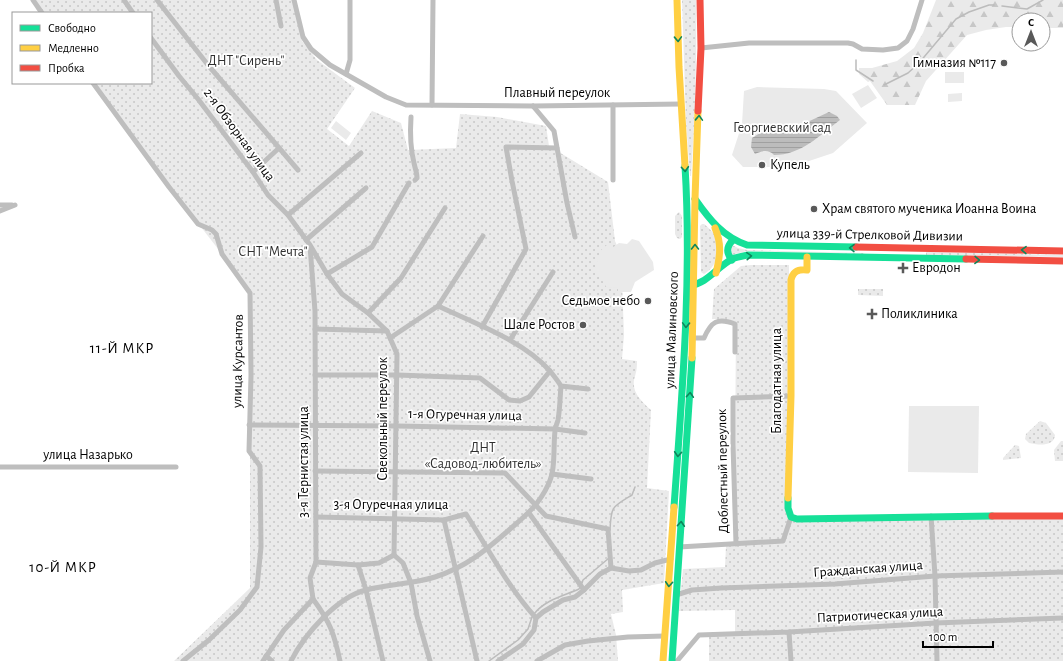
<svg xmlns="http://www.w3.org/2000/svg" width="1063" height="661" viewBox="0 0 1063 661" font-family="'Alegreya Sans',sans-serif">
<defs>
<pattern id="grass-dots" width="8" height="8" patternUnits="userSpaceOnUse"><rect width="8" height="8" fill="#eaeaea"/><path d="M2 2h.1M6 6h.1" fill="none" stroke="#c7c7c7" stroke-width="1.8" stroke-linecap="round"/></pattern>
<pattern id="forest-firs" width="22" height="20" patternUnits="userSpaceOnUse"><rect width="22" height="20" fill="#eaeaea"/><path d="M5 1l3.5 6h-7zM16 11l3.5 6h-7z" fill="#c7c7c7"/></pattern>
<pattern id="water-rules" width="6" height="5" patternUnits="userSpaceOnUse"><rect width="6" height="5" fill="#bcbcbc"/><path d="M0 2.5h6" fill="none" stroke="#a0a0a0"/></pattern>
</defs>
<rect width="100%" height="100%" fill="#fff"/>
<!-- grass -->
<g fill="url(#grass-dots)">
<path d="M33,0H293L302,41L317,60L355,88L327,129L349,146L372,111L401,123L408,150L456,148L460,114L497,117L546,126L549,146L608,182L615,241L621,255L624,335L622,359L637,361C637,370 636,372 634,380C632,393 642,402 651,410L647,488L669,491L664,583L622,590L623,612L611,614L616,635L618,661H174L250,588V290L127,132L90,83H151V13H39L36,9Z"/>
<path d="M682,0H696C697,59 695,118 691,176H690L686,122Z"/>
<polygon points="679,212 682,216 682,237 680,239 677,238 675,234 675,216"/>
<path d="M702,224H704C709,228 714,233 717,238C722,251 716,267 704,274L701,272L700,226Z"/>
<polygon points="732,245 738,248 747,250 863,253 865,254 747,251 732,255 730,249"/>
<polygon points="926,252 1063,255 1063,257 926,255"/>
<polygon points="751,265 789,265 789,520 1063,517 1063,661 709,661 709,636 735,635 735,610 679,611 683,569 725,567 726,546 738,545 735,465 736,322 727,319 712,319 714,289 741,266"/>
<polygon points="858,289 883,289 883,296 858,295"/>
<path d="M1040,421L1046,423L1055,435C1054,447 1038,445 1029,443L1025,439L1026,434Z"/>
<polygon points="1061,441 1063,441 1063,461 1055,461 1054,450"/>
<polygon points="1015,445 1019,446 1021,458 1003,460 1003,458"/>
</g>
<!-- forest -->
<polygon fill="url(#forest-firs)" points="936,0 1063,0 1063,28 1043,28 1043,20 1019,20 1019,27 1006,27 986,30 967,35 926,81 915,105 887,105 870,81 868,82 859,74 859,68 872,68 897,61 914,48 923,33"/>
<!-- park -->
<g fill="#eaeaea">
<rect x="945" y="72" width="19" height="11"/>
<polygon points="868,85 877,98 861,108 852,94"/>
<polygon points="757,87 824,89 836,91 867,123 833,153 791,167 743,167 732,155 742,124 744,91"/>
<polygon points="962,93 962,101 948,102 948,94"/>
<polygon points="336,121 351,133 346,140 331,128"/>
<polygon points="632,239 639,241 653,262 654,270 635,282 631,292 618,292 618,287 607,288 595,269 600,251 608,244 612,248 619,243 627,244"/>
<polygon points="909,406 979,406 978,473 908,472"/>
</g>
<!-- water -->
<path fill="url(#water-rules)" d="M829,112L837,116L840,120C819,136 801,155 774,155C768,149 762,151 755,154L751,147L752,138L760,133L788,131Z"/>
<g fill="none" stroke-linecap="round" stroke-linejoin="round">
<!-- stream -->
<g stroke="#bcbcbc" stroke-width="1.5">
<polyline points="1002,6 1027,9 1043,0"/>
<polyline points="856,60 856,70 873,81"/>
<polyline points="884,85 908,73 919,63 956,19 969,12 989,5 994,5"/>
<path d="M610,530C611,506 612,507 632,495L635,487"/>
<polyline points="582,583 583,580 609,558"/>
<path d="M534,614C545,600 563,596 579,589L580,587"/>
<polyline points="489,661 518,640 528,629 532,617"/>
</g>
<!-- street -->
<g stroke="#bebebe" stroke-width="5">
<polyline points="33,0 42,13"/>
<polyline points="124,0 133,13"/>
<polyline points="157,0 208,65 298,170"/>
<polyline points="276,0 281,26"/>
<polyline points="294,0 303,37 311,49 330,65 386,97 406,105 533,106 681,104"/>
<polyline points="151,38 179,76 198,99 253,172 268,195 288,215 310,245 327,274 342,294 368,313 387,331 397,354 394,555"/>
<polyline points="701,48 749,43 848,43 853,44 862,49 883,50 898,48 907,41 913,29 922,0"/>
<polyline points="346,74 350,60 350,0"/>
<polyline points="93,83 169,187 198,224 212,230 216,234 222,254 250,293 251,375 249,451 260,466 261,547 257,587 240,610 209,640 183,661"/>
<polyline points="432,105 433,0"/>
<polyline points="613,105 613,180"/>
<polyline points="533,106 554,131 567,203 575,237"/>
<path d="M411,117C410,132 410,147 414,163C415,168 417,173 417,178L415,180"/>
<polyline points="253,172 279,148"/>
<polyline points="0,205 12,205"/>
<polyline points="0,211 15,205"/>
<polyline points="288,215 361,153"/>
<polyline points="306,240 366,188"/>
<polyline points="327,274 372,247 409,183"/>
<polyline points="438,306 483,236"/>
<polyline points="368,313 401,278 445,208"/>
<polyline points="482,327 526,249 512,181 506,147 557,148"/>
<polyline points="315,329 387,331"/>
<path d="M390,338L438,306C474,323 524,341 550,371C554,376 558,381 561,386L588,389"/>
<path d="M693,338H704C711,322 717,317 735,324V352"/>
<polyline points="510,340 553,272"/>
<polyline points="315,375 397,375 480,378 509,400 520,401 529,397 550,371"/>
<polyline points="249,425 397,426 555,429 585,433"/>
<polyline points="0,467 176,467"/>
<polyline points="315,471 505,473 546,516 608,529 611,568"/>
<polyline points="552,474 591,479"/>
<polyline points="529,513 584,590"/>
<polyline points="931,516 935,576 937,661"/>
<path d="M316,517L444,520L466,514C489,550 508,587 536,618"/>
<polyline points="444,520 477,661"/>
<polyline points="736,544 733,444 733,398 791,396"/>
<polyline points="679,547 783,541 791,517"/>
<polyline points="394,555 403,563 411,583 417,616 430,661"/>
<polyline points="316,562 358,565 379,563 394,555"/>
<polyline points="358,565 366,590 383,661"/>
<polyline points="676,595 692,590 721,588 835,584 935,576 1063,572"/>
<path d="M313,599C330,622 334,633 340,661"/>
<polyline points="789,632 791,661"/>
<polyline points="266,656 272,661"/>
<polyline points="263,661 284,630 313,599 310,578 316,562 315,311 310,246"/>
<path d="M291,661C304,635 337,597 366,590C389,584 413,584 435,577C466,567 485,551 509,530C524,517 539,505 548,485C556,470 553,448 555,431C555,427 557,424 558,420C560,409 560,397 561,386"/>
<polyline points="498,661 523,644 534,630 536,618 543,612 563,600 575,597 584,590 600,574 611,568 629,571 641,570 655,563 671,559"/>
<polyline points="537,661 565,645 588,641 628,637 665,636"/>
<polyline points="677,661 699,635 789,632 936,623 1063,618"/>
</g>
<!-- fast -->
<g stroke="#16e098" stroke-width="7">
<path d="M695,199C709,219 723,237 747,245L856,247"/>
<path d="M732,260C726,253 726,247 733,240"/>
<path d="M689,286C708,283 716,268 732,259C737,257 743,256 748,255L966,259"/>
<polyline points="788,498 788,508 791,517 797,519 992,516"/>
<path d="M674,507C682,394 692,280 685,166"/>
<polyline points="672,661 692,358"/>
</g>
<!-- slow -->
<g stroke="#ffcf43" stroke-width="7">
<polyline points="677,0 679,67 685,166"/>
<path d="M715,228C722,244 720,257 716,273"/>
<polyline points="692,358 695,199 698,111"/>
<path d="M788,498L791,396V280C793,271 799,269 807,270V257"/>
<polyline points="663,661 674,507"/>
</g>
<!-- jam -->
<g stroke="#f24e42" stroke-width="7">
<polyline points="698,111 701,48 700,0"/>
<polyline points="856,247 1063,251"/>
<polyline points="966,259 1063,261"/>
<polyline points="992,516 1063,516"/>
</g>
</g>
<!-- one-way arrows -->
<defs><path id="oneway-chevron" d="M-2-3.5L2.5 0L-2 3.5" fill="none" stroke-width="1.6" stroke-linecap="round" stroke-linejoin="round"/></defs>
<g stroke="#0d865b">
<use href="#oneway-chevron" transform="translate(678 39) rotate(88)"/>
<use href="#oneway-chevron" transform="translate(699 118) rotate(-88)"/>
<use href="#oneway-chevron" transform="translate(685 169) rotate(86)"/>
<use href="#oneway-chevron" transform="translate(695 247) rotate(-90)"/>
<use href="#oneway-chevron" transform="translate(852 248) rotate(-179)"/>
<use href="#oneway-chevron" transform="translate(1024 250) rotate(-179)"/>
<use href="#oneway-chevron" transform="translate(749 256) rotate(-4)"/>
<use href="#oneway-chevron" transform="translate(977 260) rotate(1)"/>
<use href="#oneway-chevron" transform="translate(686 325) rotate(92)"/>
<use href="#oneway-chevron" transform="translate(690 395) rotate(-86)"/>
<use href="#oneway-chevron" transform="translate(678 454) rotate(94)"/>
<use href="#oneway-chevron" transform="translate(681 524) rotate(-86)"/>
<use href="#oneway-chevron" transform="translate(669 584) rotate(94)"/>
</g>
<!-- markers -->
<g fill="#595959" stroke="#fff" stroke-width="1.5">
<circle cx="1004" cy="63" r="4"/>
<circle cx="762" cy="165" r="4"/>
<circle cx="814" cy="209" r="4"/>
<path d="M901 262h4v4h4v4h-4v4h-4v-4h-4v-4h4z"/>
<circle cx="648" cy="301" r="4"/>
<path d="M870 308h4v4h4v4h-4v4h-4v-4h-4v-4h4z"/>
<circle cx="583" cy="325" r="4"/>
</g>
<g text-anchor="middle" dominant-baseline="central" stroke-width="3.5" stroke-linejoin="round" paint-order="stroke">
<!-- park labels -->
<g font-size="14" fill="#303030" stroke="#fff">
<text x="246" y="61">ДНТ "Сирень"</text>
<text x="782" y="128">Георгиевский сад</text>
<text x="273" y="252">СНТ "Мечта"</text>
<text x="483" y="448">ДНТ<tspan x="483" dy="16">«Садовод-любитель»</tspan></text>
</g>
<!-- poi labels -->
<g font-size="14" fill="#000" stroke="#fff" text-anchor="start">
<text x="996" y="63" text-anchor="end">Гимназия №117</text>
<text x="770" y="165">Купель</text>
<text x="822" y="209">Храм святого мученика Иоанна Воина</text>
<text x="912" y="268">Евродон</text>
<text x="640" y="301" text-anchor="end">Седьмое небо</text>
<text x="881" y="314">Поликлиника</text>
<text x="575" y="325" text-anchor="end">Шале Ростов</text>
</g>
<!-- street labels -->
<g font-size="14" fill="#000" stroke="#fff">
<text x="557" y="93">Плавный переулок</text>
<text transform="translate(239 135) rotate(54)">2-я Обзорная улица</text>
<text transform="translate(870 235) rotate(1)">улица 339-й Стрелковой Дивизии</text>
<text transform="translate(672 330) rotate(-88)">улица Малиновского</text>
<text transform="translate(238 361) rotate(-89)">улица Курсантов</text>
<text transform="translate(777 381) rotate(-90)">Благодатная улица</text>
<text transform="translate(465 415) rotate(1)">1-я Огуречная улица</text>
<text transform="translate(383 419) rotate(-90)">Свекольный переулок</text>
<text x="88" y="455">улица Назарько</text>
<text transform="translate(304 462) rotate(-90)">3-я Тернистая улица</text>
<text transform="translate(723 471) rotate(-91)">Доблестный переулок</text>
<text x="391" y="505">3-я Огуречная улица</text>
<text transform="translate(868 569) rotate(-4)">Гражданская улица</text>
<text transform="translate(880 615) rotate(-3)">Патриотическая улица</text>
</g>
<!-- neighbourhood labels -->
<g font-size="15" letter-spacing="1" fill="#000" stroke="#fff">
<text x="122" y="348">11-Й МКР</text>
<text x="63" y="567">10-Й МКР</text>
</g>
</g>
<!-- legend -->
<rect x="12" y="12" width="140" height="72" fill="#ffffff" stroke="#999999"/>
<rect x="20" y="25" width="20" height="6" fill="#16e098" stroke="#999999"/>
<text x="48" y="32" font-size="12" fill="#000000">Свободно</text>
<rect x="20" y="45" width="20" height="6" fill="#ffcf43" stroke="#999999"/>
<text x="48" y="52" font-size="12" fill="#000000">Медленно</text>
<rect x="20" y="65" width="20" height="6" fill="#f24e42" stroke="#999999"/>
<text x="48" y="72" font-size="12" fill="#000000">Пробка</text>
<!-- north arrow -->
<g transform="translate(1031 32)"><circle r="19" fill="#ffffff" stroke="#999999"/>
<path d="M0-3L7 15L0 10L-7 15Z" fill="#595959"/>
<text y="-6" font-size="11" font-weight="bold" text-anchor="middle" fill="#000000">С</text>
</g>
<!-- scale -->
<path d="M923 641v6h70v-6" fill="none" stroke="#000000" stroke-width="2"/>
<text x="929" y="641" font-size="12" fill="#000000" stroke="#ffffff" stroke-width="3" paint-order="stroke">100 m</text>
</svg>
